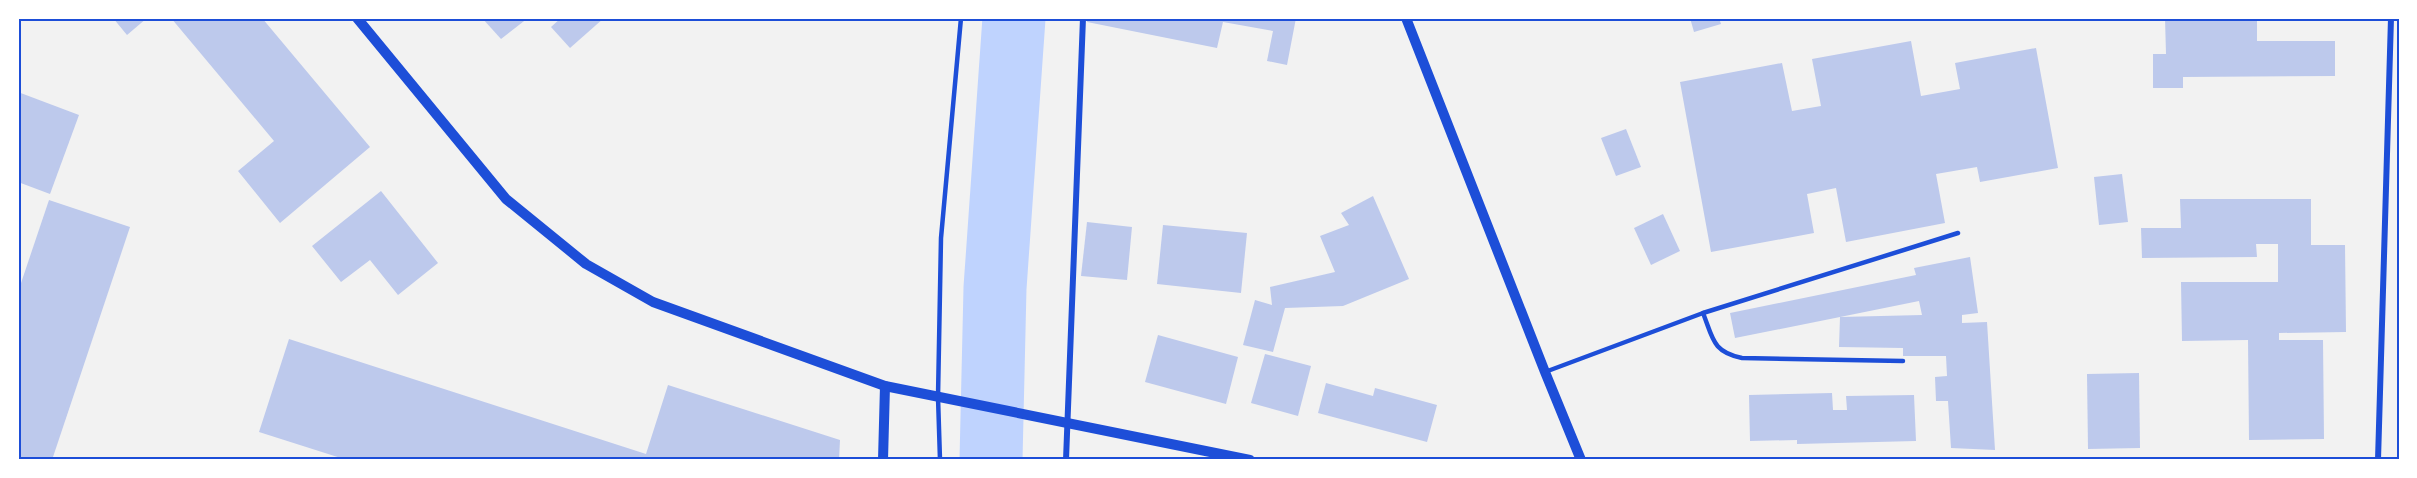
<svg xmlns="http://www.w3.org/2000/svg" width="2417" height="478" viewBox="0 0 2417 478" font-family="Lato,sans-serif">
<rect width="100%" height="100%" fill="#f2f2f2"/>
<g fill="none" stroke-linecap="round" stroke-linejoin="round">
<!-- river -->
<polyline stroke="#bfd3fe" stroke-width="63" points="991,460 995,288 1014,18"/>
</g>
<!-- building -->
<g fill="#bdc9ec" fill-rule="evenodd">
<polygon points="113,18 147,18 127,35"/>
<polygon points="171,18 262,18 370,147 280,223 238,171 274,141"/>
<polygon points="482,18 528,18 501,39"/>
<polygon points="561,18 604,18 570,48 551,27"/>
<polygon points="1088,18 1296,18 1287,65 1267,61 1273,31 1223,22 1217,48 1087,22"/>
<polygon points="1690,18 1719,18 1721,24 1694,32"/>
<polygon points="2165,18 2257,18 2257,41 2335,41 2335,76 2183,77 2183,88 2153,88 2153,54 2166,54"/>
<polygon points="1911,41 1921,96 1960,89 1955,63 2036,48 2058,168 1980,182 1977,167 1936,174 1945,223 1846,242 1836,188 1807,194 1814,233 1711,252 1680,82 1782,63 1792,111 1821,106 1812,59"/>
<polygon points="18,92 79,115 50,194 18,182"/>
<polygon points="1626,129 1641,167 1616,176 1601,138"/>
<polygon points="2122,174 2128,222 2099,225 2094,177"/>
<polygon points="381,191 438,263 398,295 370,260 341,282 312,246"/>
<polygon points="1373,196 1409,279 1343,306 1285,308 1273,352 1243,345 1255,300 1272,305 1270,287 1335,272 1320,236 1349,225 1341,213"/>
<polygon points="2180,199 2311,199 2311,245 2345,245 2346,332 2279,333 2279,340 2323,340 2324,439 2249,440 2248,340 2182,341 2181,282 2278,282 2278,244 2256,244 2257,257 2142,258 2141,228 2181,228"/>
<polygon points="49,200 130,227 52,460 18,460 18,292"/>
<polygon points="1663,214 1680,251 1651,265 1634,228"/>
<polygon points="1087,222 1132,227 1127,280 1081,276"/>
<polygon points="1163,225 1247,233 1241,293 1157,284"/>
<path d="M1970,257L1978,313L1962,315V323L1987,322L1995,450L1951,448L1948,401H1936L1935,377L1947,376L1946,356H1903V348L1839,347L1840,317L1735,338L1730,313L1916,275L1914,268ZM1919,301L1922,315L1840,317Z"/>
<polygon points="1158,335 1238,357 1226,404 1145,382"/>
<polygon points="289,339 646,454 668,385 840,440 839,460 347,460 259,432"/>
<polygon points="1265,354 1311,366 1298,416 1251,403"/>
<polygon points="2139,373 2140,448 2088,449 2087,374"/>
<polygon points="1326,383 1373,396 1375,388 1437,405 1427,442 1318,413"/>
<polygon points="1832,393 1833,410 1847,410 1846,396 1914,395 1916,441 1797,444 1797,440 1750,441 1749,395"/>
</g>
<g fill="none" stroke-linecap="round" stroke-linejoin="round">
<!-- service -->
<g stroke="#1d4ed8" stroke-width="4.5">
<path d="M1703,313C1713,338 1712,352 1742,358L1903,361"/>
<polyline points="1545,372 1703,313 1958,233"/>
<polyline points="940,460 938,397 941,238 961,18"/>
</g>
<!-- minor -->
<g stroke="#1d4ed8" stroke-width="6">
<polyline points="1066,460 1083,18"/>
<polyline points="2378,460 2391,18"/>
</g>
<!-- tertiary -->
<g stroke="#1d4ed8" stroke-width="10">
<polyline points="357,18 506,199 586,264 653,302 885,386 1250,460"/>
<polyline points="1406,18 1545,372 1581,460"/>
<polyline points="883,460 885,386"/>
</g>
</g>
<!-- border -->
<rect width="2417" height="478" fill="none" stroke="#ffffff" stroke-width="39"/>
<rect x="20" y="20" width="2378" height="438" fill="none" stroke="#1d4ed8" stroke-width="2"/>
</svg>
